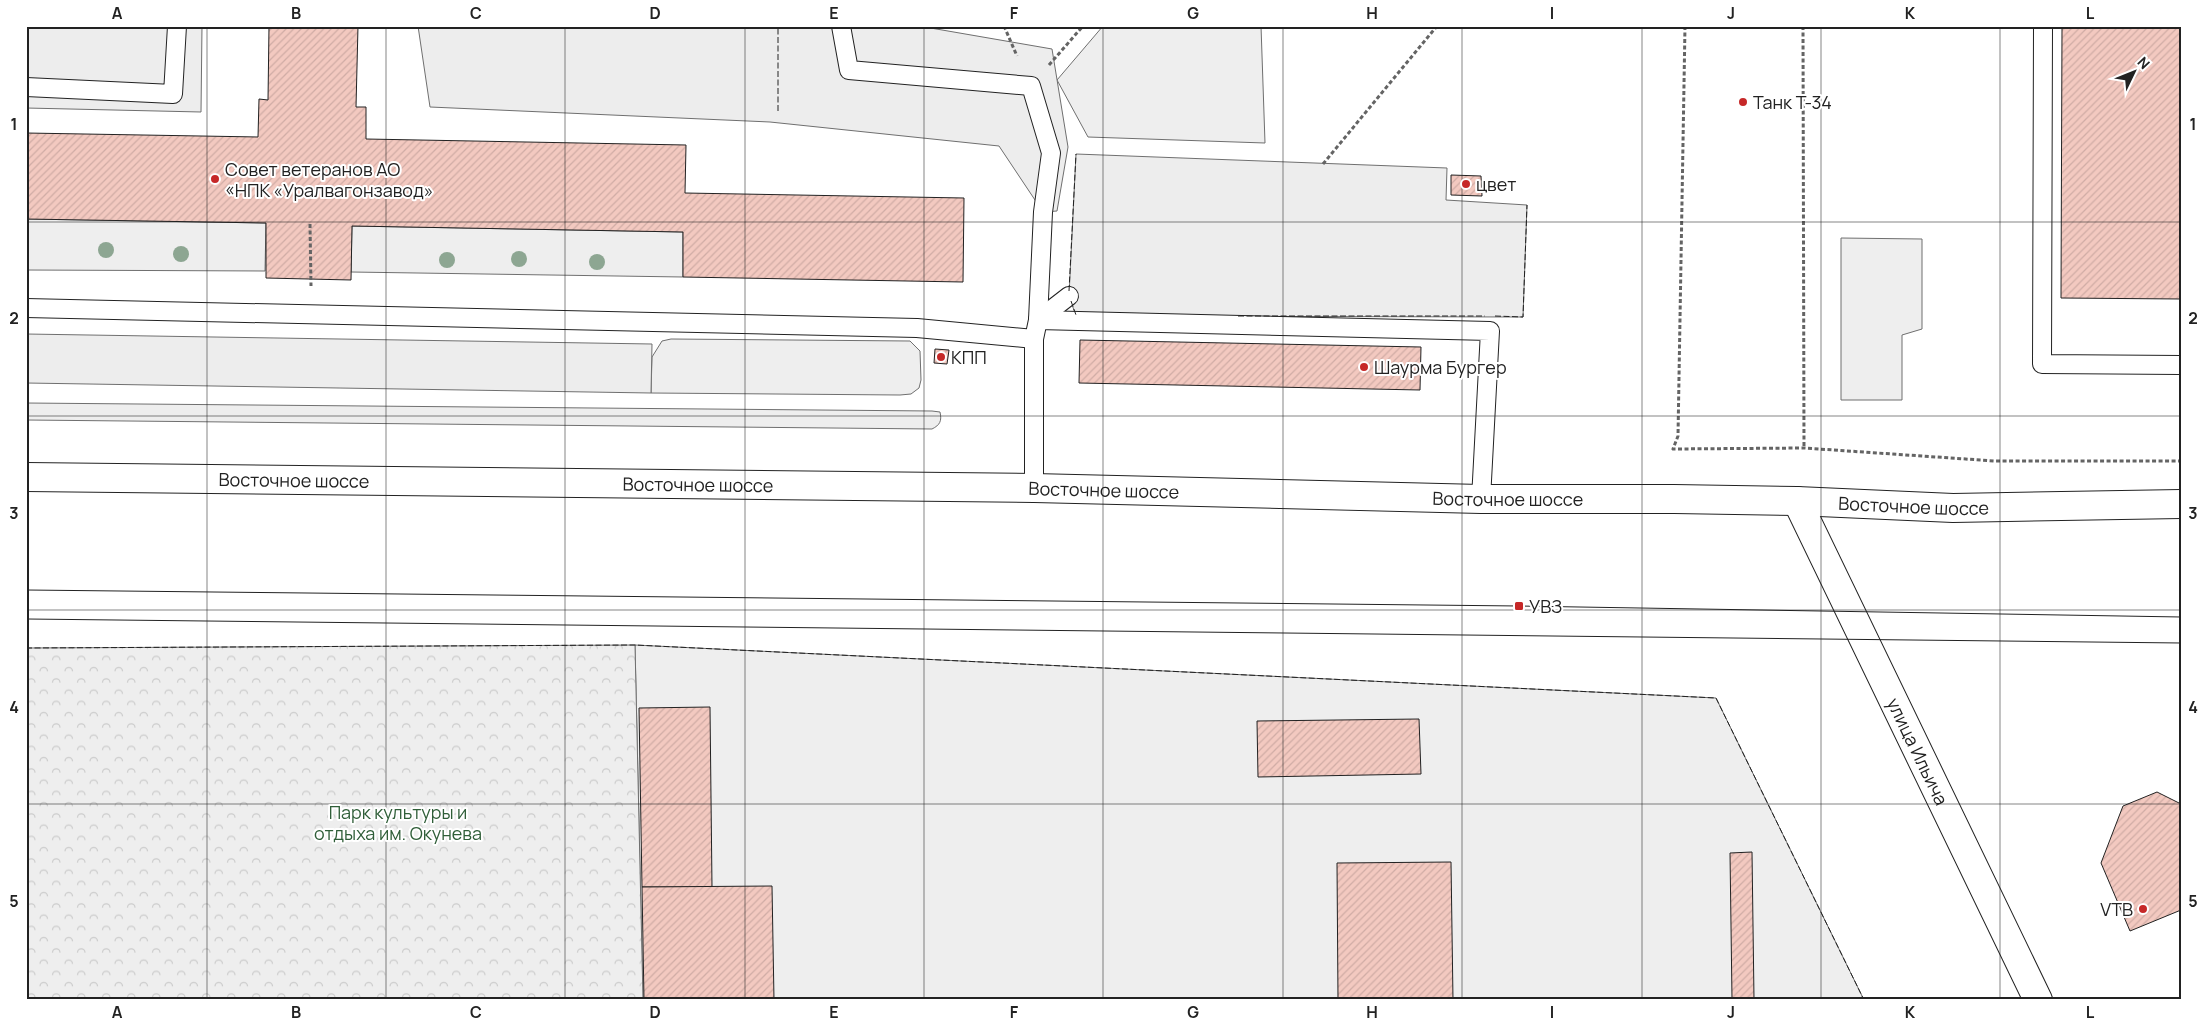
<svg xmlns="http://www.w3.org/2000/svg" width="2207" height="1026" viewBox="0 0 2207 1026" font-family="Manrope,sans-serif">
<defs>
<pattern id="park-crowns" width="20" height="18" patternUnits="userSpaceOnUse" patternTransform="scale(1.25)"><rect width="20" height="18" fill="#eee"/><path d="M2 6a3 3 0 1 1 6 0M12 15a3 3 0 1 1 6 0" fill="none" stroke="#ccc"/></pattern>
<pattern id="building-hatch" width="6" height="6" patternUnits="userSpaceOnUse" patternTransform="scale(1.25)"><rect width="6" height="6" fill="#f3c9c0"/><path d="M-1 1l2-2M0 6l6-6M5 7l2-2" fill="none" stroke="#d0aca5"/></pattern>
</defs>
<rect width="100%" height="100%" fill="#fff"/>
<!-- grass -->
<g fill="#eee" stroke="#6f6f6f">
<polygon points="1103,26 1261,26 1265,143 1088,137 1057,80"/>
<polygon points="26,219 266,223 265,271 26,270"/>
<polygon points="352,226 683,232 683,277 351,272"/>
<polygon points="1841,238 1922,239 1922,329 1902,335 1902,400 1841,400"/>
<polygon points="671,339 910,341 920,351 921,380 919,388 911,394 900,395 651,393 652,357 662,341"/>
<path d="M26,403L932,411L940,412C942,421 940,425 932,429L26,420Z"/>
<polygon points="635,645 1716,698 1864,1000 643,1000"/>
</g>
<!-- park -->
<polygon fill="url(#park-crowns)" stroke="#6f6f6f" points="635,645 643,1000 26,1000 26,648"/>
<!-- parking -->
<g fill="#ededed" stroke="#6f6f6f">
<polygon points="26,26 202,26 201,112 26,108"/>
<polygon points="418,26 919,26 1052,49 1068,147 1057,211 1043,212 999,146 770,122 430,107"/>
<polygon points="1076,154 1447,168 1446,200 1527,205 1523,317 1076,316 1069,296"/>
<polygon points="26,334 652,344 651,393 26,383"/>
</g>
<!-- building -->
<g fill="url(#building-hatch)" stroke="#222">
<polygon points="269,26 358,26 356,107 366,107 366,139 686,145 685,193 964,198 963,282 683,277 683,232 352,226 351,280 266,278 266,223 26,219 26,133 258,137 259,99 268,100"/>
<polygon points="2062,26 2181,26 2181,299 2061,298"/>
<polygon points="1451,175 1481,176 1482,196 1451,195"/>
<polygon points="1080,340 1421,347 1420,390 1079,383"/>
<polygon points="935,349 949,350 947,364 934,363"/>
<polygon points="710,707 712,887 642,887 639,708"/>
<polygon points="1419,719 1421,774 1258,777 1257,721"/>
<polygon points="2157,792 2181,804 2181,910 2130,931 2101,863 2123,806"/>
<polygon points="1752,852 1754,999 1732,999 1730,853"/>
<polygon points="1451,862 1453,1000 1338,1000 1337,863"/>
<polygon points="772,886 774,1000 644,1000 642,887"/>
</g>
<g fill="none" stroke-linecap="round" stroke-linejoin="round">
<defs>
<g id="lane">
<polyline points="841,26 849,70 1031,86 1051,153 1043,212 1038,320"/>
<polyline points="2043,26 2042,364 2181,365"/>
<polyline points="26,87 173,94 177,26"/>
<polyline points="26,308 917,328 1034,339"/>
<polyline points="1038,320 1069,296"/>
<polyline points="1034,488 1034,339 1038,320 1490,331 1481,499"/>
</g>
<g id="secondary">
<path id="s1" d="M1797,501L2038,1000"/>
</g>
<g id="primary">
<path id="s2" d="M26,477L1034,488L1481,499H1674L1797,501L1953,508L2181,504"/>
</g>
</defs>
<!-- lane casing -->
<use href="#lane" stroke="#222" stroke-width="20"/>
<!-- secondary casing -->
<use href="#secondary" stroke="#222" stroke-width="30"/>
<!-- primary casing -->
<use href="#primary" stroke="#222" stroke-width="30"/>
<!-- path -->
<g stroke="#646464" stroke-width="3" stroke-dasharray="4 2.5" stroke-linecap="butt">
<polyline points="1004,26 1017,56"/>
<polyline points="1685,26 1678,436 1673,449 1804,448 1995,461 2181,461"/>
<polyline points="1803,26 1804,448"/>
<polyline points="1049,65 1083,26"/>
<polyline points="1323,164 1437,26"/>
<polyline points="310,224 311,286"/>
</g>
<!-- lane -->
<use href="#lane" stroke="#fff" stroke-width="18"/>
<!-- secondary -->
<use href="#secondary" stroke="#fff" stroke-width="28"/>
<!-- primary -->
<use href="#primary" stroke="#fff" stroke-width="28"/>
<!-- tram -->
<g stroke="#222" stroke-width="1">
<polyline points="26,590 1519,606 2181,617"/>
<polyline points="26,619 2181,643"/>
</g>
<!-- fence -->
<g stroke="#222" stroke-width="1" stroke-dasharray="6 2.5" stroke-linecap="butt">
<polyline points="778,111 778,26"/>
<polyline points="1069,291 1076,154"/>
<polyline points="1071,301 1076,315"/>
<polyline points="1238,316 1485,316"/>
<polyline points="1495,316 1523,317 1527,205"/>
<polyline points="26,648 635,645 1716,698 1864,1000"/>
</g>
</g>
<!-- trees -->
<g fill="#8da692">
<circle cx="106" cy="250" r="8"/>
<circle cx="181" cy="254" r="8"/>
<circle cx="519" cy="259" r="8"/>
<circle cx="447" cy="260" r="8"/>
<circle cx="597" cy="262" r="8"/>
</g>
<!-- grid -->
<path fill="none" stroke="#222" stroke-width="1" stroke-opacity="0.55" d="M207,26V1000M386,26V1000M565,26V1000M745,26V1000M924,26V1000M1103,26V1000M1283,26V1000M1462,26V1000M1642,26V1000M1821,26V1000M2000,26V1000M26,222H2181M26,416H2181M26,610H2181M26,804H2181"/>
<!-- markers -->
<g fill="#c62828" stroke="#fff" stroke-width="2">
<circle cx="1743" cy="102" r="5"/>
<circle cx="215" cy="179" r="5"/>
<circle cx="1466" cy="184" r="5"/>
<circle cx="941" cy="357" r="5"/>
<circle cx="1364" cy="367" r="5"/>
<rect x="1514" y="601" width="10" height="10" rx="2.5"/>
<circle cx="2143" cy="909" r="5"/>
</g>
<g text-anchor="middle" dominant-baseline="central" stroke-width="4" stroke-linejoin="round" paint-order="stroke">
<!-- poi labels -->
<g font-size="18" fill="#222" stroke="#fff" text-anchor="start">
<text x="1753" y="102">Танк Т-34</text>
<text x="225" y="169">Совет ветеранов АО<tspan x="225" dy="21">«НПК «Уралвагонзавод»</tspan></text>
<text x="1476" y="184">цвет</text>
<text x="951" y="357">КПП</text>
<text x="1374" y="367">Шаурма Бургер</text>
<text x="1529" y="606">УВЗ</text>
<text x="2133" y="909" text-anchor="end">VTB</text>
</g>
<!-- street labels -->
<g font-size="18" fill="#222" stroke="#fff">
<text stroke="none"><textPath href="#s2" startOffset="268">Восточное шоссе</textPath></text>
<text stroke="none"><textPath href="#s2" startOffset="672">Восточное шоссе</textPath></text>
<text stroke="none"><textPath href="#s2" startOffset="1078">Восточное шоссе</textPath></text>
<text stroke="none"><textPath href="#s2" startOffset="1482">Восточное шоссе</textPath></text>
<text stroke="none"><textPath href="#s2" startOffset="1888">Восточное шоссе</textPath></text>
<text stroke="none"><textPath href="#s1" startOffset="278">улица Ильича</textPath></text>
</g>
<!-- park labels -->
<g font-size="18" fill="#2f5e38" stroke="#fff">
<text x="398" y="812">Парк культуры и<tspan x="398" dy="21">отдыха им. Окунева</tspan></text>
</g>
</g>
<!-- border -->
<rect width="2207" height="1026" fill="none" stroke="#ffffff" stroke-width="55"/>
<!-- north arrow -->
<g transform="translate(2134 72) rotate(47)" stroke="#ffffff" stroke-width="4" paint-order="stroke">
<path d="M0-4L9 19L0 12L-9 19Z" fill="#222222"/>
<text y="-8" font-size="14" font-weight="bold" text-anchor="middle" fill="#222222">N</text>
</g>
<rect x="28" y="28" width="2152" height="970" fill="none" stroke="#222" stroke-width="2"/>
<g font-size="16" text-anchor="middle" font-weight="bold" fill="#222">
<text x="117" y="19">A</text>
<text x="296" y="19">B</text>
<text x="476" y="19">C</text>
<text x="655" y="19">D</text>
<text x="834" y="19">E</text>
<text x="1014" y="19">F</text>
<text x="1193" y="19">G</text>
<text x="1372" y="19">H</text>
<text x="1552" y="19">I</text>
<text x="1731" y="19">J</text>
<text x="1910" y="19">K</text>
<text x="2090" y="19">L</text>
<text x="14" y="130">1</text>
<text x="2193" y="130">1</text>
<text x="14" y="324">2</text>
<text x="2193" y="324">2</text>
<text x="14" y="519">3</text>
<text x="2193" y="519">3</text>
<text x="14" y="713">4</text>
<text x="2193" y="713">4</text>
<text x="14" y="907">5</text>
<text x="2193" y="907">5</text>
<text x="117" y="1018">A</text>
<text x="296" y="1018">B</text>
<text x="476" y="1018">C</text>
<text x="655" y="1018">D</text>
<text x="834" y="1018">E</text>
<text x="1014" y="1018">F</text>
<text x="1193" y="1018">G</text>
<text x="1372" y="1018">H</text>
<text x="1552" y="1018">I</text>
<text x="1731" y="1018">J</text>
<text x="1910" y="1018">K</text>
<text x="2090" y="1018">L</text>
</g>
</svg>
